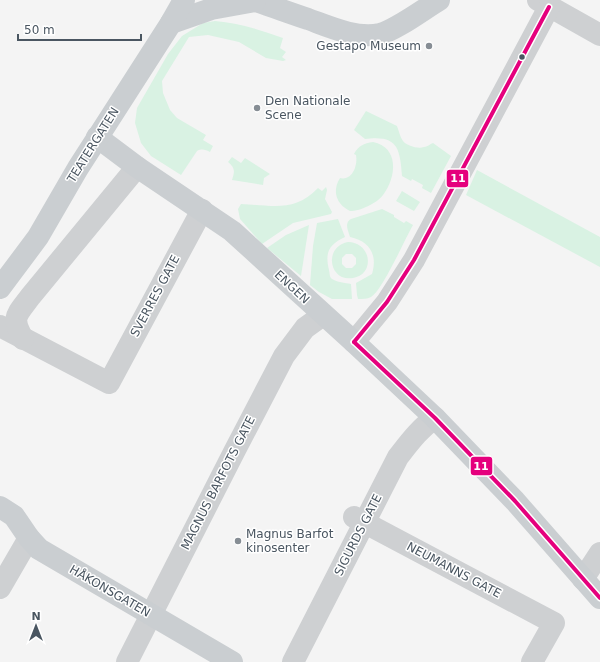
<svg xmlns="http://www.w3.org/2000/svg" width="600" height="662" viewBox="0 0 600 662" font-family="'DejaVu Sans',sans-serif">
<rect width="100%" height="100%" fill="#f4f4f4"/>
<!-- green -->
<g fill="#d9f2e3" fill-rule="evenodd">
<path d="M215,21C239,23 260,30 283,38L280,48L286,52L282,57L286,60L283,61L266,58L239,42L208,35L189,37L162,81L163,93L170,110L177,118L206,135L203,140L213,146L210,152C206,150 202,148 197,151L181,175L151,156L141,143L135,123L137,108L168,54L182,36L203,23Z"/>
<path d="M366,111L397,126C399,131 400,137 403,141C407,146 418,149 424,147C427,147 430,144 433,143L451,156L431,193L422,188L423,185L412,179L411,181L402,176C400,147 397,135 365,139L354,130Z"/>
<path d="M373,142C399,147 397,177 383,195C377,203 361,211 350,211C336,204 332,191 340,178C352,181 358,166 356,155L354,154C358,146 364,143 373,142Z"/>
<path d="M232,157L241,163L245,158L270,174L264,178L263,185L232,180C235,171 235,168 228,162Z"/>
<polygon points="477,170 600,237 600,267 466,195"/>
<path d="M326,187L327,190L325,199L332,212L331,214L293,223L262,244L240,219L238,209L241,204C272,205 294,213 318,188L322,191Z"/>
<polygon points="402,191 420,202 414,211 396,201"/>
<path d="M382,209L394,215V217L404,223L406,221L413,225C405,239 382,291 371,297C367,299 363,299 358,299L357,295L356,283L372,274C378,254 369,241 350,237C348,230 344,223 351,219Z"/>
<path d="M338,219L345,237C328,245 325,253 329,270C330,274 329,276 332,279C337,282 345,283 351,284L352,299H332L319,292L310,285L313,246L317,223Z"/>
<polygon points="309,225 301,276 267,248 286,235"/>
<path d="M348,242C371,242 376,274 353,278C329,282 323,247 348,242ZM346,254H352L356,258V264L352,268H346L342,264V258Z"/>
</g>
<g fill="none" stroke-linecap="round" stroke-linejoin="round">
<!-- minor -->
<g stroke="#ced0d2" stroke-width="22">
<polyline points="538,0 600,35"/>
<polyline points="0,326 109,383 202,210"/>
<path d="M23,339C11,317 16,316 30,297L137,167"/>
<polyline points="354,342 387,302 414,260 549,7"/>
<polyline points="354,517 554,623 532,662"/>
<polyline points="583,579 600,553"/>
<polyline points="0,588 29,538"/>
<polyline points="127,662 234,452 284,356 305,328 323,315"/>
<path d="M293,662L398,457C409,443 420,428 435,418"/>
</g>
<!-- major -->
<g stroke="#caced1" stroke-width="22">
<path d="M253,0C271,6 290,13 308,19C330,27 356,39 380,34C396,30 424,9 439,0"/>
<polyline points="171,23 211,9 255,1"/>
<polyline points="97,137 137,167 232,231 354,342 435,418 515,501 600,598"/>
<polyline points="0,288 38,237 78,168 171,23 184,0"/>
<polyline points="0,507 14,516 29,538 39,549 232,662"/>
</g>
<defs>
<g id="bus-1">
<polyline points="354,342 387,302 414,260 549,7"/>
<polyline points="354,342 435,418 515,501 600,598"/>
</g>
</defs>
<!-- bus-1 casing -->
<use href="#bus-1" stroke="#fff" stroke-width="7"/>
<!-- bus-1 -->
<use href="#bus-1" stroke="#e5007d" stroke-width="4"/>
</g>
<!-- markers -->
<g fill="#868d94" stroke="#fff" stroke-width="1.5">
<circle cx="429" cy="46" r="4"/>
<circle cx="257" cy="108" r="4"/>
<circle cx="238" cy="541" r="4"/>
</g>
<circle fill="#4a5661" stroke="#fff" stroke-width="1.5" cx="522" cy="57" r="3.5"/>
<g text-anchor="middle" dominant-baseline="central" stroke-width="3" stroke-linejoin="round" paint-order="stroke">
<!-- poi labels -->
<g font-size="12" fill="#4a5661" stroke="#fff" text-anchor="start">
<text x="421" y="46" text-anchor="end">Gestapo Museum</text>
<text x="265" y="101">Den Nationale<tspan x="265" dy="14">Scene</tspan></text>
<text x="246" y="534">Magnus Barfot<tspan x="246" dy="14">kinosenter</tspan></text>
</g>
<!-- street labels -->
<g font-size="12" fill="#4a5661" stroke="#fff">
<text transform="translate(93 145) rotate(-58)">TEATERGATEN</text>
<text transform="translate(292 287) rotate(43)">ENGEN</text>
<text transform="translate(155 296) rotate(-62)">SVERRES GATE</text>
<text transform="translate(218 483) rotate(-63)">MAGNUS BARFOTS GATE</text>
<text transform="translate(358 535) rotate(-63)">SIGURDS GATE</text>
<text transform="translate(454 570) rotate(28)">NEUMANNS GATE</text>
<text transform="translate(110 591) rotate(30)">HÅKONSGATEN</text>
</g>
</g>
<g stroke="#fff" stroke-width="1.5">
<rect x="446" y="169" width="23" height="19" rx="4" fill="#e5007d"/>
<rect x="470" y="456" width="23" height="20" rx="4" fill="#e5007d"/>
</g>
<g font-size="11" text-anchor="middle" font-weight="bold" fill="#fff">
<text x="458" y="182">11</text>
<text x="481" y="470">11</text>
</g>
<!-- north arrow -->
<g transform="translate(36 626)" stroke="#ffffff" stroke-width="3" paint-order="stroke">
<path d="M0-3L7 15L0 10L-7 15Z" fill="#4a5661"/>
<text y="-6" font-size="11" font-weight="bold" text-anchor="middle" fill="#4a5661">N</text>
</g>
<!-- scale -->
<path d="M18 34v6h123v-6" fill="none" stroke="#4a5661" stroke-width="2"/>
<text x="24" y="34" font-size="12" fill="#4a5661" stroke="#ffffff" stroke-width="3" paint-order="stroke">50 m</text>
</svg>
